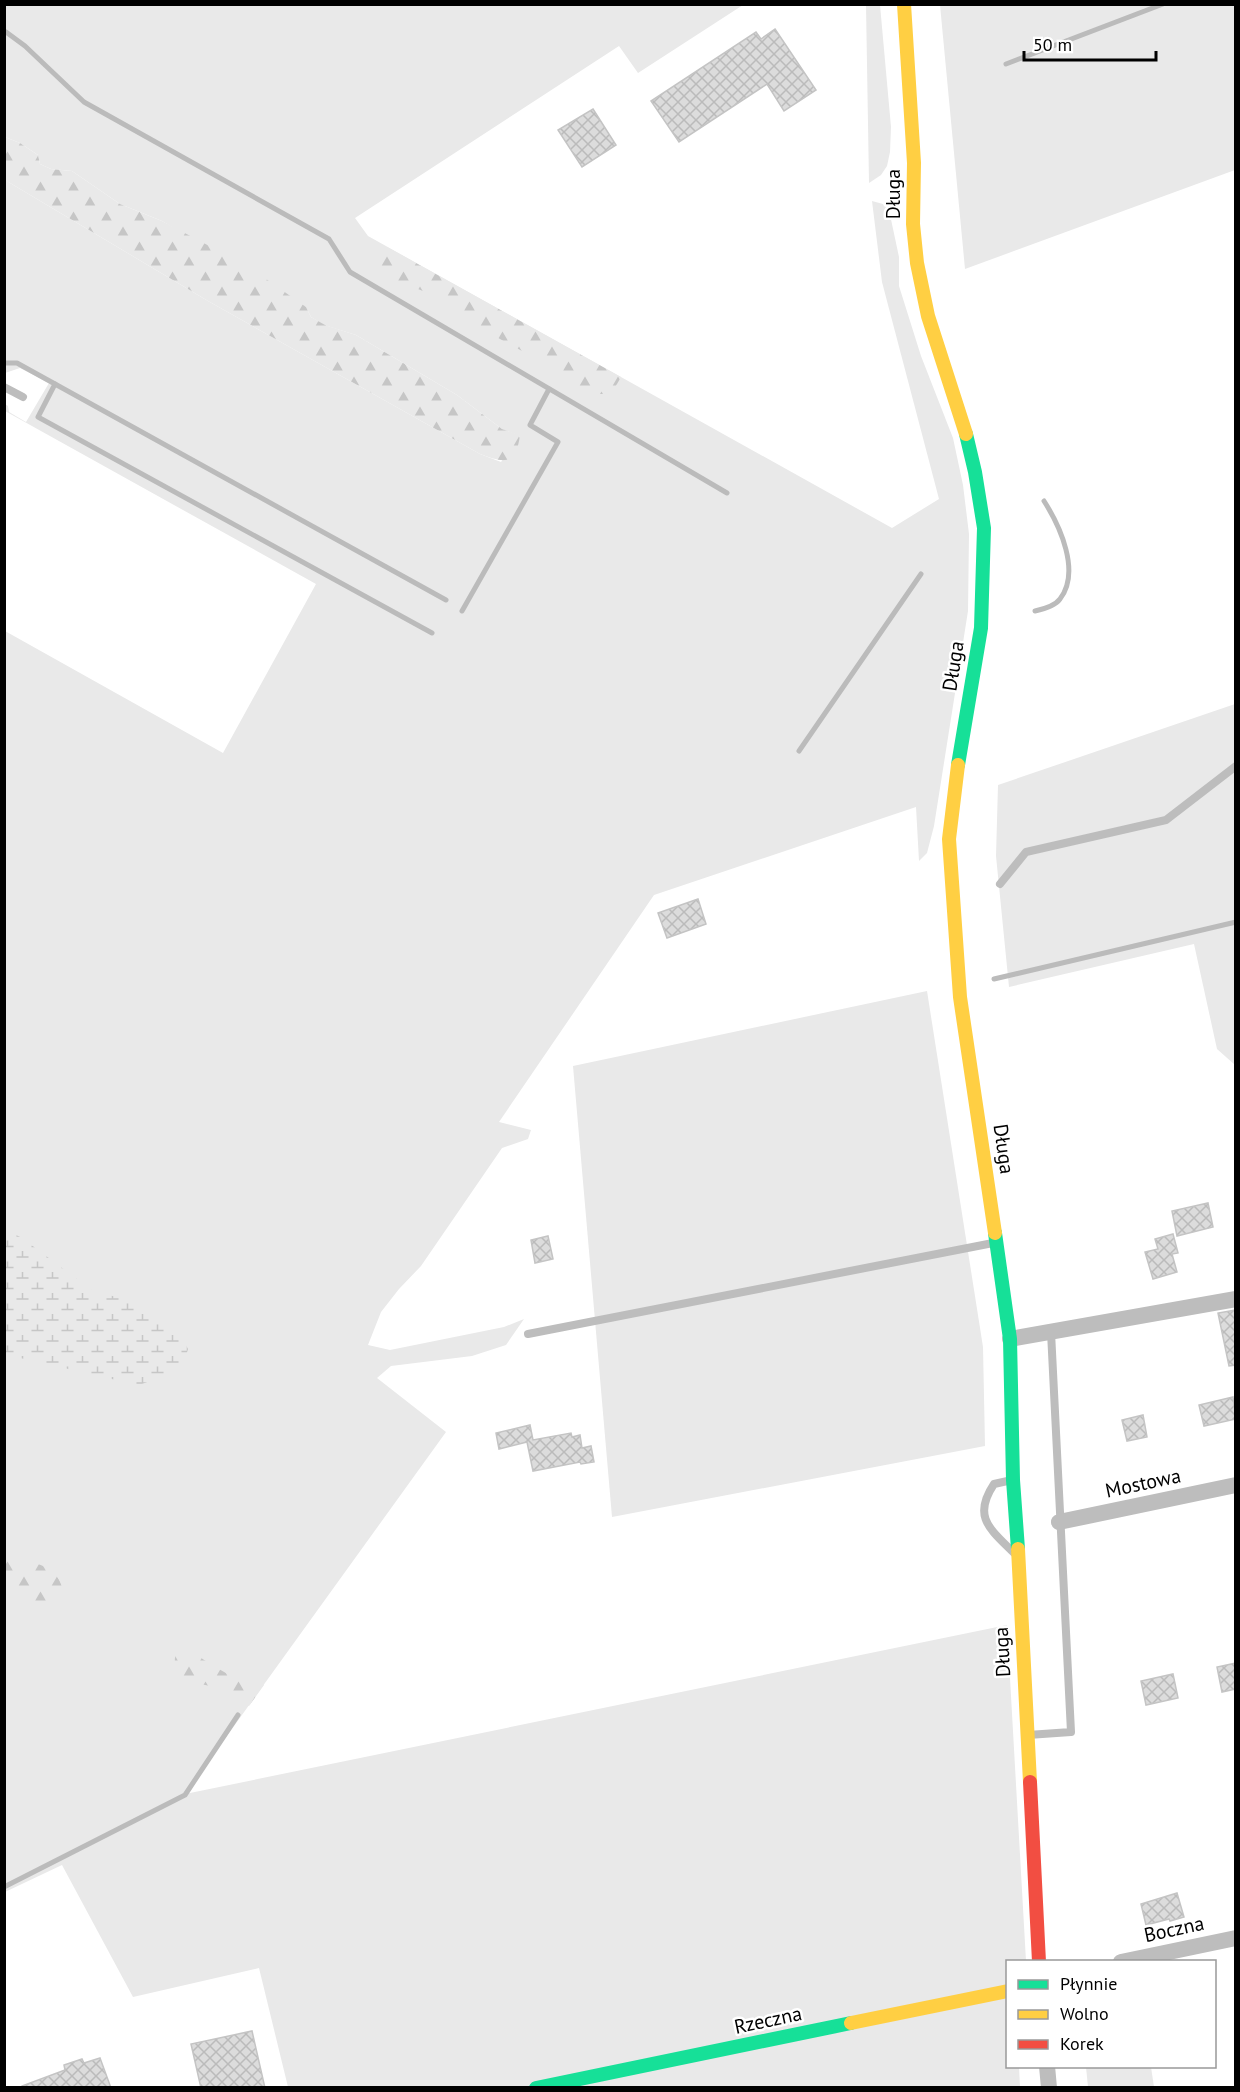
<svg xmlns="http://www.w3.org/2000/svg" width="1240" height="2092" viewBox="0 0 1240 2092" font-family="'PT Sans',sans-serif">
<defs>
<pattern id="forest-firs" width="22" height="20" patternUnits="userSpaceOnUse" patternTransform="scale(1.5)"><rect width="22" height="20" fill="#e9e9e9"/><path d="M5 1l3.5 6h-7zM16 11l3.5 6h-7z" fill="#c6c6c6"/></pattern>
<pattern id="wetland-marsh" width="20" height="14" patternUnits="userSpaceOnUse" patternTransform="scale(1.5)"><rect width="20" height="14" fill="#e9e9e9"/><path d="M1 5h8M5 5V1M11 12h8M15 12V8" fill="none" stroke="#c6c6c6"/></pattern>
<pattern id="building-cross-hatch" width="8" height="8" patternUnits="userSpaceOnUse" patternTransform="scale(1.5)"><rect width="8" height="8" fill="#dcdcdc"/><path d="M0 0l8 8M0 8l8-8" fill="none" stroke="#bbb"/></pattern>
</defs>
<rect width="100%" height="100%" fill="#fff"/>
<!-- grass -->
<g fill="#e9e9e9">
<polygon points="4,5 743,5 638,73 619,46 355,218 368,236 892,528 939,499 882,282 872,201 883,204 889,210 899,257 899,286 921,356 953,438 963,485 969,534 968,611 934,826 927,853 919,861 916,807 654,895 499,1122 531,1130 528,1139 502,1148 421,1266 399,1289 381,1312 368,1345 390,1350 504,1327 524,1319 506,1345 472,1356 391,1366 377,1378 446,1432 185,1794 1007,1625 1026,1961 1008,1962 1008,2066 1019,2067 1020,2087 288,2087 259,1968 133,1997 62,1865 5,1892 5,631 223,753 316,584 5,411 5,404 8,406 9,412 26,422 49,383 20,368 5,373 5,180 208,301 480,454 501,462 520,436 502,429 457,395 356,335 324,325 311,317 306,307 162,221 120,204 72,171 51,169 40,164 38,155 20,143 5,137"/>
<polygon points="866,5 880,5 891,127 890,152 887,166 881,175 869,183"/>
<polygon points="940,5 1235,5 1235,170 965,269"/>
<polygon points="1235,704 1235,1065 1217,1049 1194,944 1009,987 996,856 998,785"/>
<polygon points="927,991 983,1347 985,1446 612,1517 573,1066"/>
<polygon points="1086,2067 1151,2067 1154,2087 1088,2087"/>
</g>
<!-- forest -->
<g fill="url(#forest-firs)">
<path d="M5,137L20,143L38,155L40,164L51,169L72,171L120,204L162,221L249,267L306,307L311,317L325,325L356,335L457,395L502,429L520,435C516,466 504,463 480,454L208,301L5,180Z"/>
<path d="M387,247L621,377C616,386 613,393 602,394C585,395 567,378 553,369C524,351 494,337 465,318C450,308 436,296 418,289C403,284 390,280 375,273L370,260L377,250Z"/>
<path d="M4,1556C29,1562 62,1563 63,1595C45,1615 13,1603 5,1580C3,1573 4,1563 4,1556Z"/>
<path d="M182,1647C198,1654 226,1677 242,1679C246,1679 252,1678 256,1678L264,1685L249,1706C240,1700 230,1691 221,1688C207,1684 175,1685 175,1663C174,1656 177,1652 182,1647Z"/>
</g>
<!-- wetland -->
<polygon fill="url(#wetland-marsh)" points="5,1229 22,1238 93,1291 128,1300 157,1316 178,1330 188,1349 183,1365 166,1375 134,1387 112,1379 7,1355 4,1352"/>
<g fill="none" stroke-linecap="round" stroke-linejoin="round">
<!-- stream -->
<g stroke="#bbb" stroke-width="5">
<polyline points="6,32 25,46 84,102 329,239 350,272 727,493"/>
<polyline points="1006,64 1163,4"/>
<polyline points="4,363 17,363 55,384 38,417 432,633"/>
<polyline points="55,384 446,600"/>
<polyline points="462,611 558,442 530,425 549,389"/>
<path d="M1035,611C1044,609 1055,606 1060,599C1081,572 1060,526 1044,501"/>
<polyline points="799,751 921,574"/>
<polyline points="994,979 1236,922"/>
<polyline points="4,1887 185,1795 238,1715"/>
</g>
</g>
<!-- building -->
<g fill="url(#building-cross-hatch)" stroke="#c4c4c4" stroke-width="1.5">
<polygon points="775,29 816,90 784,111 767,84 679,142 651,101 756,32 761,39"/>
<polygon points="593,109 616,145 582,167 558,130"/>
<polygon points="698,899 706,924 667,938 658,913"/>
<polygon points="1208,1203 1213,1227 1177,1236 1172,1211"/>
<polygon points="1173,1234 1178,1253 1172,1254 1177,1272 1153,1279 1145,1252 1158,1249 1155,1239"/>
<polygon points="548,1236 553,1259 535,1263 531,1240"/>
<polygon points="1236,1310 1236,1365 1229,1366 1218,1313"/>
<polygon points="1233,1397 1236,1419 1204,1426 1199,1405"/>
<polygon points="1143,1415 1147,1437 1127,1441 1122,1420"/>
<polygon points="530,1425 533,1440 571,1433 572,1437 580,1435 582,1448 591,1446 594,1462 581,1464 580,1462 533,1471 527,1442 499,1449 496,1433"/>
<polygon points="1236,1663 1236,1689 1222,1692 1217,1667"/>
<polygon points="1173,1674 1178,1698 1146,1705 1141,1681"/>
<polygon points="1177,1893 1184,1917 1170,1921 1169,1919 1146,1925 1141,1904"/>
<polygon points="252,2031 265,2088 201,2088 191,2044"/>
<polygon points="100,2058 111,2088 22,2088 22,2086 65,2070 64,2065 82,2059 84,2063"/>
</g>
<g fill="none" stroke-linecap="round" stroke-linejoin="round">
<!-- lane -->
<g stroke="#bdbdbd" stroke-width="8">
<polyline points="4,387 23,397"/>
<polyline points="1000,884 1026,852 1166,820 1236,766"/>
<polyline points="528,1334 993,1243"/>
<path d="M1012,1480L994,1484C972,1517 990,1529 1014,1553"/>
<polyline points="1028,1735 1071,1732 1051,1332"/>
</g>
<!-- street -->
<g stroke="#bdbdbd" stroke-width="16">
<polyline points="1010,1339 1236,1299"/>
<polyline points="1059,1522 1236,1485"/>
<polyline points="1121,1962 1236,1938"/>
<polyline points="1047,2066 1049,2088"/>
</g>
<!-- fast -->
<g stroke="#16e098" stroke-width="14">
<polyline points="958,765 981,628 984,528 975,472 966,434"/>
<polyline points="995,1233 1010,1339 1013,1480 1018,1549"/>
<polyline points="536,2088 851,2023"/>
</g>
<!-- slow -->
<g stroke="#ffcf43" stroke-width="14">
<polyline points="904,4 914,163 913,224 917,263 928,316 966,434"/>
<polyline points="958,765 949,839 960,997 995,1233"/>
<polyline points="1018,1549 1030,1782"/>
<polyline points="851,2023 1008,1991"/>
</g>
<!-- jam -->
<polyline stroke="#f24e42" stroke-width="14" points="1030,1782 1039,1962"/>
</g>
<g text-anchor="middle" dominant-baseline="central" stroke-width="5" stroke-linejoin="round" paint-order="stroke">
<!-- street labels -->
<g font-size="20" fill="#000" stroke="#fff">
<text transform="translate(893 194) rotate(-90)">Długa</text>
<text transform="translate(953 666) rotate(-81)">Długa</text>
<text transform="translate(1004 1149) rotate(82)">Długa</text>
<text transform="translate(1143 1483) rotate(-12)">Mostowa</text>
<text transform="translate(1002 1652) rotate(-93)">Długa</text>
<text transform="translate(1174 1929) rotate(-12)">Boczna</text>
<text transform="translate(768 2020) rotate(-12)">Rzeczna</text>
</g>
</g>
<!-- border -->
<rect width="1240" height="2092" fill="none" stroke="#000000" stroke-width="12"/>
<!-- legend -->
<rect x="1006" y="1960" width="210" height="108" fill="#ffffff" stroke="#999999" stroke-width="1.5"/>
<rect x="1018" y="1980" width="30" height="9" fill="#16e098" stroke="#999999" stroke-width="1.5"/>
<text x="1060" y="1990" font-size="18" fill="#000000">Płynnie</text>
<rect x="1018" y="2010" width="30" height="9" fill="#ffcf43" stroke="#999999" stroke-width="1.5"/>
<text x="1060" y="2020" font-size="18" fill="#000000">Wolno</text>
<rect x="1018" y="2040" width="30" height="9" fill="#f24e42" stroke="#999999" stroke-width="1.5"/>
<text x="1060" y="2050" font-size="18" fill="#000000">Korek</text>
<!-- scale -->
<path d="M1024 51v9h132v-9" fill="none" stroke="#000000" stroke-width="3"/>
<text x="1033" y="51" font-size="18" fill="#000000" stroke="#ffffff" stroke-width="4.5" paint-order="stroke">50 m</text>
</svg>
